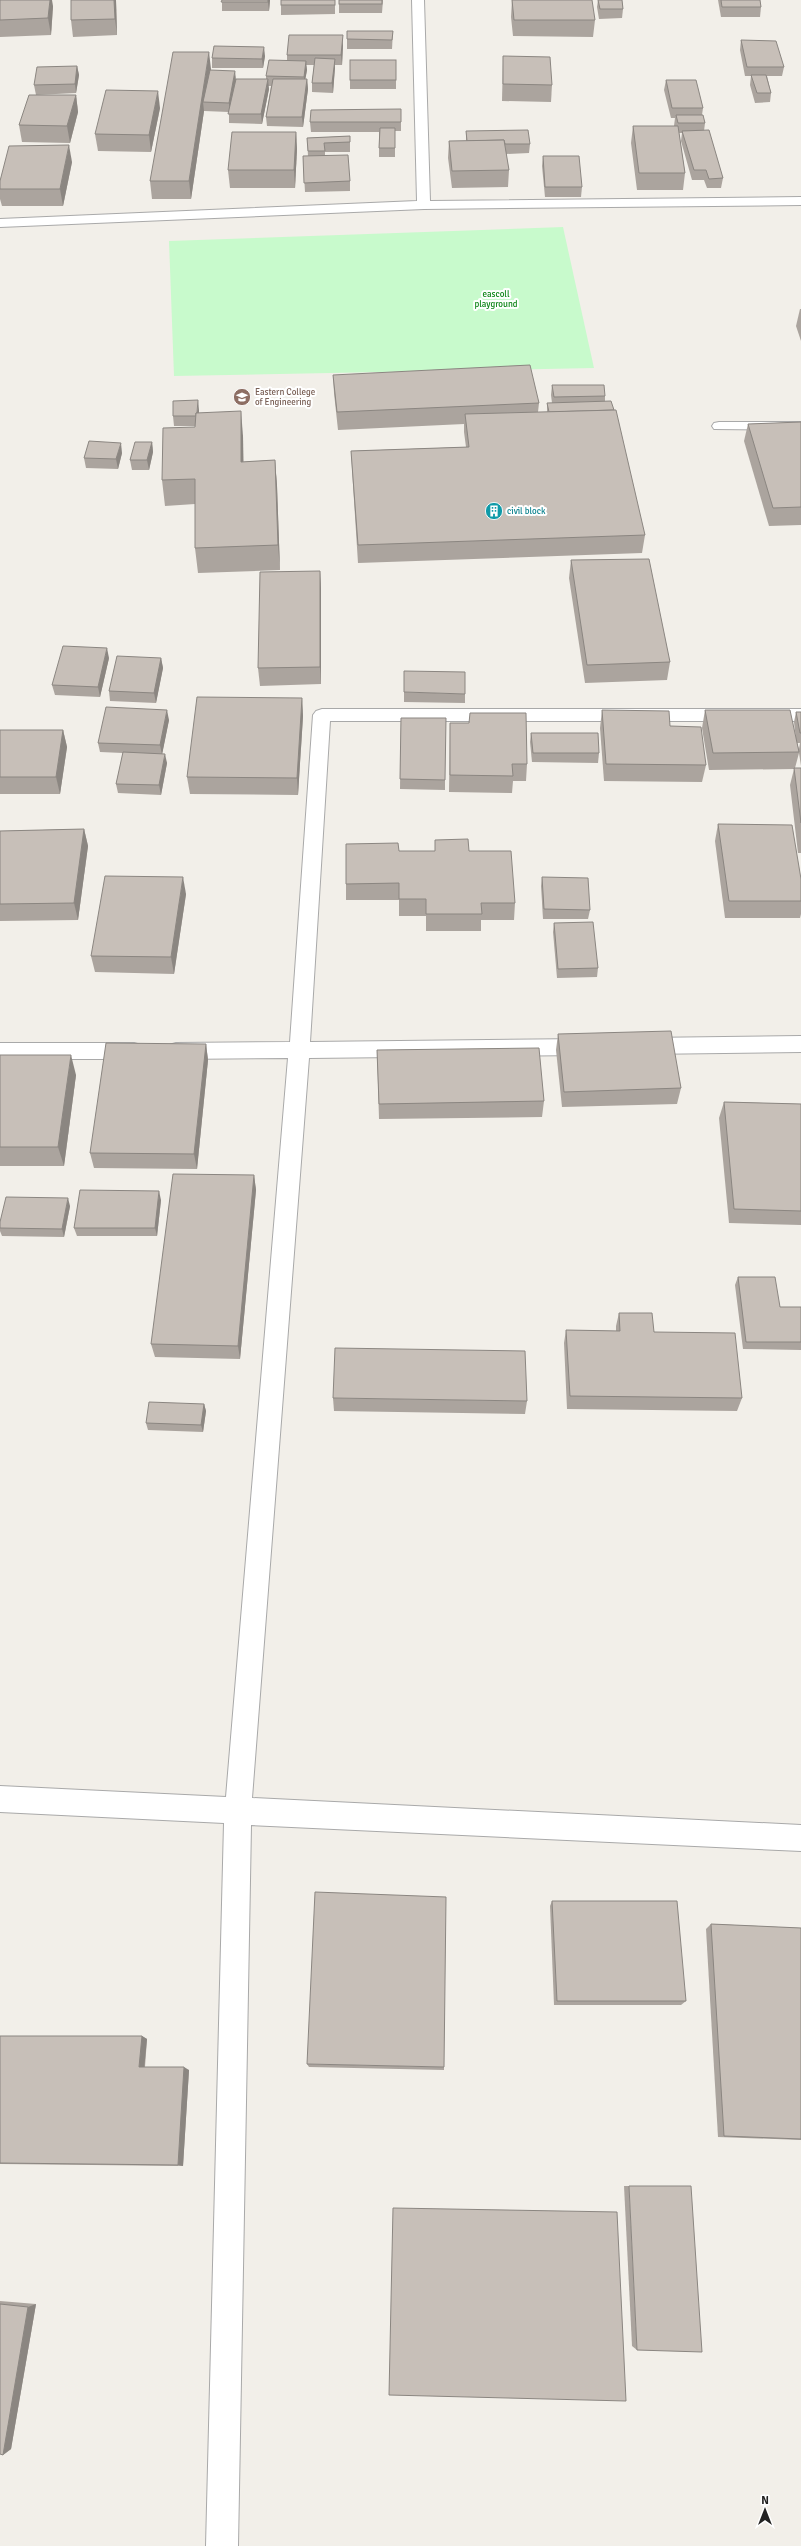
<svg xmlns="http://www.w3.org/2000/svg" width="801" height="2546" viewBox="0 0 801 2546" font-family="Signika,sans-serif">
<rect width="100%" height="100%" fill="#f2efe9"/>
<!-- park -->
<polygon fill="#c8facc" points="563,227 594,368 174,376 169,241"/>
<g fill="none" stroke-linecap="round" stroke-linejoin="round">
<defs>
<g id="minor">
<polygon points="412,0 424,0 430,201 801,197 801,205 424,209 0,227 0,219 417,201"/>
<polygon points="719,422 801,422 801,430 714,429 712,426 714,423"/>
<polygon points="322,709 801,709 801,721 330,721 310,1042 586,1039 593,1041 596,1047 593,1053 586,1055 309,1058 252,1798 801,1825 801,1851 251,1825 238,2546 206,2546 224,1823 0,1812 0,1786 226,1797 288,1058 176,1059 169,1057 166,1051 169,1045 176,1043 290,1042 313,715 316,711"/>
<polygon points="801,1036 801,1052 644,1054 637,1052 634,1046 637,1040 644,1038"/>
<polygon points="0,1043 134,1043 141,1045 144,1051 141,1057 134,1059 0,1059"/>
</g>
</defs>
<!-- minor casing -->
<use href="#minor" stroke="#a9a9a9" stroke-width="2"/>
<!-- minor -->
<use href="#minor" fill="#fff" fill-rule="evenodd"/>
</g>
<!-- wall -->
<g fill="#aba49e" fill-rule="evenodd">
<polygon points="0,0 53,6 51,35 0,37"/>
<polygon points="116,0 117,35 73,37 71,20"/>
<polygon points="222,0 270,0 269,11 222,11"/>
<polygon points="335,0 335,14 281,15 281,5"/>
<polygon points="339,0 383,0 382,13 339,13"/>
<polygon points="512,0 585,0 568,0 595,20 593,37 513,36 511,17"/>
<polygon points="598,0 622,0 623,9 622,18 599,19 597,7"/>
<polygon points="718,0 760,0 761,7 760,17 721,17"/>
<polygon points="393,31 392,49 347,49 347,39"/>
<polygon points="741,40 784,67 782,76 767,76 771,93 770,102 755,103 750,85 751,76 745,76 740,50"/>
<polygon points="343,45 342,65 335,65 333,93 312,92 312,83 314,65 306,65 307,70 305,79 307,79 308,89 303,127 267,126 266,117 271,86 268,86 269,89 262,124 229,123 229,112 204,111 191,199 152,199 150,181 211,69 211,70 236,79 266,79 266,76 287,61 287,55"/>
<polygon points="265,56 263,68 212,68 212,58"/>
<polygon points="503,56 552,85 551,102 502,101"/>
<polygon points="396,60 396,89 350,89 350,80"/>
<polygon points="77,66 79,75 76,93 36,95 34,85"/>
<polygon points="666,80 703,108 702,115 705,123 704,131 723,178 721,188 707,188 704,180 692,180 681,141 682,133 679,133 685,173 683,190 637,190 631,143 633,126 674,126 675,118 671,118 664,90"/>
<polygon points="76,95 78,112 70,143 22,142 19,125"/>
<polygon points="160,108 151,152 98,151 95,134"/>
<polygon points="310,122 401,122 401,131 395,131 395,157 379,157 379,132 311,132"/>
<polygon points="466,131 530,144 529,153 506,154 509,170 508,187 452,188 448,158 449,141 466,141"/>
<polygon points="296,132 297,149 295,188 230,188 228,170"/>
<polygon points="350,136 350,152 325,152 325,155 350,181 350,191 305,192 303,156 308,156 307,138"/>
<polygon points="543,156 582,187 581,197 545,197 542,166"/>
<polygon points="72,162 63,206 2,206 0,199 0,181"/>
<polygon points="800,309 801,309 801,341 796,326"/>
<polygon points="333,375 539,403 538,412 547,412 547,403 552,403 551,395 552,385 605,396 605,401 645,535 642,553 358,563 352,469 351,451 466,447 464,432 464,424 338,430 334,393"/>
<polygon points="199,410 199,413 243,436 243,462 275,460 277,486 280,570 198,573 195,548 195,504 165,506 162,480 195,427 196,426 174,426 173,416"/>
<polygon points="801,422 801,525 769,526 744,441 748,424"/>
<polygon points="152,442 153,452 149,470 132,470 130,460"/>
<polygon points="122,453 118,469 86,468 84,458"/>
<polygon points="571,560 670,662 667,680 585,683 569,578"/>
<polygon points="320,571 321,589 321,684 260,686 258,668"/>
<polygon points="109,658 100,697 55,695 52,685"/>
<polygon points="161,658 163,668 156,703 110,701 109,691"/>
<polygon points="404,692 465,694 465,703 404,702"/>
<polygon points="302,698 303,716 298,795 190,794 187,777"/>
<polygon points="602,710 670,726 706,765 702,782 604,781 600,728"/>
<path d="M705,710L796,739L794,722L796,712H801V766L799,753L795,768H801V853H798L790,785L794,769L709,770L702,728ZM797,743H800L799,749Z"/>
<polygon points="401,718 445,780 445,790 400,789"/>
<polygon points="169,720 162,754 167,763 161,795 118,793 116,784 123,753 100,752 98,743"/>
<polygon points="450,723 527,764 526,781 513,781 512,793 449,792"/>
<polygon points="0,730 63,730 67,747 60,794 0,794"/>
<polygon points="531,733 599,753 598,763 532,762 530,742"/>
<polygon points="718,824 801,879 801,914 800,918 725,918 715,841"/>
<polygon points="84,829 88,846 78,920 0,921 0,831"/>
<polygon points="435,840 469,851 515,903 514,920 481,920 481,931 426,931 426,916 399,916 399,900 346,900 346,884 399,851 435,851"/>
<polygon points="542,877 590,910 588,919 543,919 541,886"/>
<polygon points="186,894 174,974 95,972 91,956"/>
<polygon points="554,923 598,968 597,977 557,978 553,932"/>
<polygon points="558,1034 681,1088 677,1104 562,1107 556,1050"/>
<polygon points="206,1044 208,1060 197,1169 94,1168 90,1153"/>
<polygon points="377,1050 544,1101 542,1117 379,1119"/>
<polygon points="0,1055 76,1075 64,1166 0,1166"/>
<polygon points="724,1102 801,1104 801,1225 729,1223 719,1118"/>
<polygon points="254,1175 256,1190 240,1359 155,1357 151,1344"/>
<polygon points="161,1200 157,1236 77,1236 74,1228"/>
<polygon points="70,1206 64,1237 2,1236 0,1231 0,1222"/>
<polygon points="738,1277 780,1307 801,1307 801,1350 743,1349 735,1285"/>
<polygon points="619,1313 654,1332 742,1398 737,1411 567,1409 564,1343 566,1330 616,1331 616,1326"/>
<polygon points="333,1398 527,1401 525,1414 334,1411"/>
<polygon points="204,1404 206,1411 203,1432 148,1430 146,1423"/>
<polygon points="552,1901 686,2001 681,2005 554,2005 550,1906"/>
<polygon points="711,1924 801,1928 801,2140 718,2137 706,1929"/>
<polygon points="0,2036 142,2036 147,2039 145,2067 189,2070 183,2166 0,2164"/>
<polygon points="307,2064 444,2067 444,2070 309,2067"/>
<polygon points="624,2186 629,2186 637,2350 632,2346"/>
<polygon points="0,2301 36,2304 11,2449 3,2455 0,2454"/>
</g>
<!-- shaded-wall -->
<g fill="#8b8681">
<polygon points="50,0 52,0 53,6 51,35 48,18"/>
<polygon points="114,0 116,0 117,35 115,19"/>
<polygon points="268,0 270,0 269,11 268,2"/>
<polygon points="343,35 343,45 342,65 341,55"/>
<polygon points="264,47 265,56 263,68 262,59"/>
<polygon points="209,52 211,69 206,102 203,102 204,111 191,199 189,181"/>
<polygon points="335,59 335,68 333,93 332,83"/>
<polygon points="306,61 307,70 304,87 304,77"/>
<polygon points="77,66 79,75 76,93 75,84"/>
<polygon points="235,71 236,80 229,112 229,103"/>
<polygon points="268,79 269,89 262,124 261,114"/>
<polygon points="307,79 308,89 303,127 302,117"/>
<polygon points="158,91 160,108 151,152 149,135"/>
<polygon points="76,95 78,112 70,143 67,126"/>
<polygon points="296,132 297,149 295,188 294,170"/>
<polygon points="69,145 72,162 63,206 60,189"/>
<polygon points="198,400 199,410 198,426 197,416"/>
<polygon points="241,411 243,436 244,487 241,462"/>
<polygon points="152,442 153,452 149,470 147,460"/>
<polygon points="121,443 122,453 118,469 116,459"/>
<polygon points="275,460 277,486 280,570 278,545"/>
<polygon points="320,571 321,589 321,684 320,667"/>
<polygon points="107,648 109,658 100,697 98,687"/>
<polygon points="161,658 163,668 156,703 154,693"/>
<polygon points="302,698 303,716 298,795 297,778"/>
<polygon points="167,710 169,720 162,755 160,745"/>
<polygon points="63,730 67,747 60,794 56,777"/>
<polygon points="165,754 167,763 161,795 159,785"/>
<polygon points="84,829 88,846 78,920 74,903"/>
<polygon points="183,877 186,894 174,974 171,957"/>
<polygon points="206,1044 208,1060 197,1169 194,1154"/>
<polygon points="71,1055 76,1075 64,1166 58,1147"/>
<polygon points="254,1175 256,1190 240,1359 238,1346"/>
<polygon points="159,1191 161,1200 157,1236 155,1228"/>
<polygon points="68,1198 70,1206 64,1237 62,1229"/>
<polygon points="204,1404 206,1411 203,1432 201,1425"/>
<polygon points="142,2036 147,2039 144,2070 139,2067"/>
<polygon points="184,2067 189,2070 183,2166 178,2165"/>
<polygon points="36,2304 11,2449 3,2455 28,2307"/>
</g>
<!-- building -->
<g fill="#c7bfb8" stroke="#8b8681">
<polygon points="0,0 50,0 48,18 0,20"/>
<polygon points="71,0 114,0 115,19 71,20"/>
<polygon points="222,0 268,0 268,2 221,2"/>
<rect x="281" y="0" width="54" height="5"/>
<rect x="339" y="0" width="43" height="4"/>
<polygon points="512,0 592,0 595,20 514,20"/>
<polygon points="598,0 622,0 623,9 600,9"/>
<polygon points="721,0 760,0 761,7 722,7"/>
<polygon points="347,31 393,31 392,40 347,39"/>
<polygon points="289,35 343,35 341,55 287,55"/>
<polygon points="741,40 776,41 784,67 747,67"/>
<polygon points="214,46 264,47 262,59 212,58"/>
<polygon points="173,52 209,52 189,181 150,181"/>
<polygon points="503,56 550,57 552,85 503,84"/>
<polygon points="315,58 335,59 332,83 312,83"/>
<polygon points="269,60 306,61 304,77 266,76"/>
<rect x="350" y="60" width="46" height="20"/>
<polygon points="77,66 75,84 34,85 37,67"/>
<polygon points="210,70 235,71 229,103 203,102"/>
<polygon points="751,75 766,75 771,93 757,93"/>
<polygon points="236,79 268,79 261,114 228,114"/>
<polygon points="273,79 307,79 302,117 266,117"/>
<polygon points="666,80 696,80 703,108 672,108"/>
<polygon points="106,90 158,91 149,135 95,134"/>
<polygon points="29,95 76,95 67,126 19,125"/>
<polygon points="401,109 401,122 310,122 311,110"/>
<polygon points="676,115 703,115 705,123 678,123"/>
<polygon points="633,126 678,126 685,173 639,173"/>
<polygon points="380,128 395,128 395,148 379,148"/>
<polygon points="528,130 530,144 505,144 504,140 467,141 466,131"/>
<polygon points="709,130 723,178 709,179 706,170 694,170 682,131"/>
<polygon points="232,132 296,132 294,170 228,170"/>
<polygon points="350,136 350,142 324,143 325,151 308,151 307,138"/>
<polygon points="504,140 509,170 452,171 449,141"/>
<polygon points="69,145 60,189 0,189 0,181 9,146"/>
<polygon points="348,155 350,181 304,183 303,156"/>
<polygon points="543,156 579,156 582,187 545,187"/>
<polygon points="530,365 539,403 337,412 333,375"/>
<polygon points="552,385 604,385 605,396 554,397"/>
<polygon points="198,400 197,413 196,413 196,416 173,416 173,401"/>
<polygon points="611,401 614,410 549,412 547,403"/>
<polygon points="616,410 645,535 358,545 351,451 469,447 465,414"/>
<polygon points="241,411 241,462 275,460 278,545 195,548 195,479 162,480 163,428 195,427 196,413"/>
<polygon points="801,422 801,507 773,508 748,424"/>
<polygon points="89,441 121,443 116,459 84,458"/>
<polygon points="135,442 152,442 147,460 130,460"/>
<polygon points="649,559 670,662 587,665 571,560"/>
<polygon points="320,571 320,667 258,668 260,572"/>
<polygon points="63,646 107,648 98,687 52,685"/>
<polygon points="117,656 161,658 154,693 109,691"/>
<polygon points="404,671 465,672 465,694 404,692"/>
<polygon points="197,697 302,698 297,778 187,777"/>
<polygon points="106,707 167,710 160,745 98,743"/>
<polygon points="602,710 669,711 670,726 701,727 706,765 606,764"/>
<polygon points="705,710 790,710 799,752 713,753"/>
<polygon points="796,712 801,712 801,733 800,733"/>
<polygon points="470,713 526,713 527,764 512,764 513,776 450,775 450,723 469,723"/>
<polygon points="401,718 446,718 445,780 400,779"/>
<polygon points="0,730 63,730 56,777 0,777"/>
<polygon points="531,733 598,733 599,753 533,753"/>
<polygon points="123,752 165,754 159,785 116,784"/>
<polygon points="794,768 801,768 801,823"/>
<polygon points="718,824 792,825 801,879 801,901 729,901"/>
<polygon points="84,829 74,903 0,904 0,831"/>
<polygon points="468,839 469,851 511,851 515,903 481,903 482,914 426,914 426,899 399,899 399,883 346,884 346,844 398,843 399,851 435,851 435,840"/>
<polygon points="105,876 183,877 171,957 91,956"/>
<polygon points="542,877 588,878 590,910 544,909"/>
<polygon points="593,922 598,968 558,969 554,923"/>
<polygon points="671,1031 681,1088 564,1092 558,1034"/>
<polygon points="106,1043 206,1044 194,1154 90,1153"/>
<polygon points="539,1048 544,1101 379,1104 377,1050"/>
<polygon points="0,1055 71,1055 58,1147 0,1147"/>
<polygon points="724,1102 801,1104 801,1211 734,1209"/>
<polygon points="173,1174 254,1175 238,1346 151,1344"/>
<polygon points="80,1190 159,1191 155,1228 74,1228"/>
<polygon points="6,1197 68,1198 62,1229 0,1228 0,1222"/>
<polygon points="738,1277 775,1277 780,1307 801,1307 801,1342 746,1342"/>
<polygon points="619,1313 652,1313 654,1332 735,1333 742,1398 570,1396 566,1330 620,1331"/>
<polygon points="335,1348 525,1351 527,1401 333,1398"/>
<polygon points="149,1402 204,1404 201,1425 146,1423"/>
<polygon points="315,1892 446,1897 444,2067 307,2064"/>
<polygon points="552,1901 677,1901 686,2001 557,2001"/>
<polygon points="711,1924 801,1928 801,2139 724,2136"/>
<polygon points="0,2036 142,2036 139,2067 184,2067 178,2165 0,2163"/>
<polygon points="629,2186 691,2186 702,2352 637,2350"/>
<polygon points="393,2208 617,2212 626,2401 389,2395"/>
<polygon points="0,2304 28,2307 3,2455 0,2454"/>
</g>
<!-- icons -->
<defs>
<symbol id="school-disc" viewBox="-11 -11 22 22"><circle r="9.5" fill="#8d6e63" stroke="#fff"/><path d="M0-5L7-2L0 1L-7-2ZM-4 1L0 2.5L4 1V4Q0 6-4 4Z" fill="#fff"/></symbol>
<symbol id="building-disc" viewBox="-11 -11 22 22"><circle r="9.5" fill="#0f9aa8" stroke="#fff"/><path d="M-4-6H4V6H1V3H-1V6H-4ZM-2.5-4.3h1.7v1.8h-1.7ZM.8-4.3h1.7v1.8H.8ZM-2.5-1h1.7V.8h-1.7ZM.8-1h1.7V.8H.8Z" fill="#fff"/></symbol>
</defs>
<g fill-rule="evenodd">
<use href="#school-disc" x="232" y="387" width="20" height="20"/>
<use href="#building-disc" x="484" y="501" width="20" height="20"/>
</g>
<g text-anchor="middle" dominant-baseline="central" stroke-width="4" stroke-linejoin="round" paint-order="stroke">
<!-- far-park labels -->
<g font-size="9" fill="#0c8416" stroke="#fff">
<text x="496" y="294">eascoll<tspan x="496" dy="10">playground</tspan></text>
</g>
<!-- far-education labels -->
<g font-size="9" fill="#785e54" stroke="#fff" text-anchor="start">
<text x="255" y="392">Eastern College<tspan x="255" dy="10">of Engineering</tspan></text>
</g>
<!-- far-culture labels -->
<g font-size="9" fill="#0d838f" stroke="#fff" text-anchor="start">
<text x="507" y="511">civil block</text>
</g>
</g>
<!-- north arrow -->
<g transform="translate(765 2510)" stroke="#ffffff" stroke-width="3" paint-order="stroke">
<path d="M0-3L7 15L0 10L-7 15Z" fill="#222222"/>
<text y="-6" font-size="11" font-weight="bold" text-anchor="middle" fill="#222222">N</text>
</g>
</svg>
